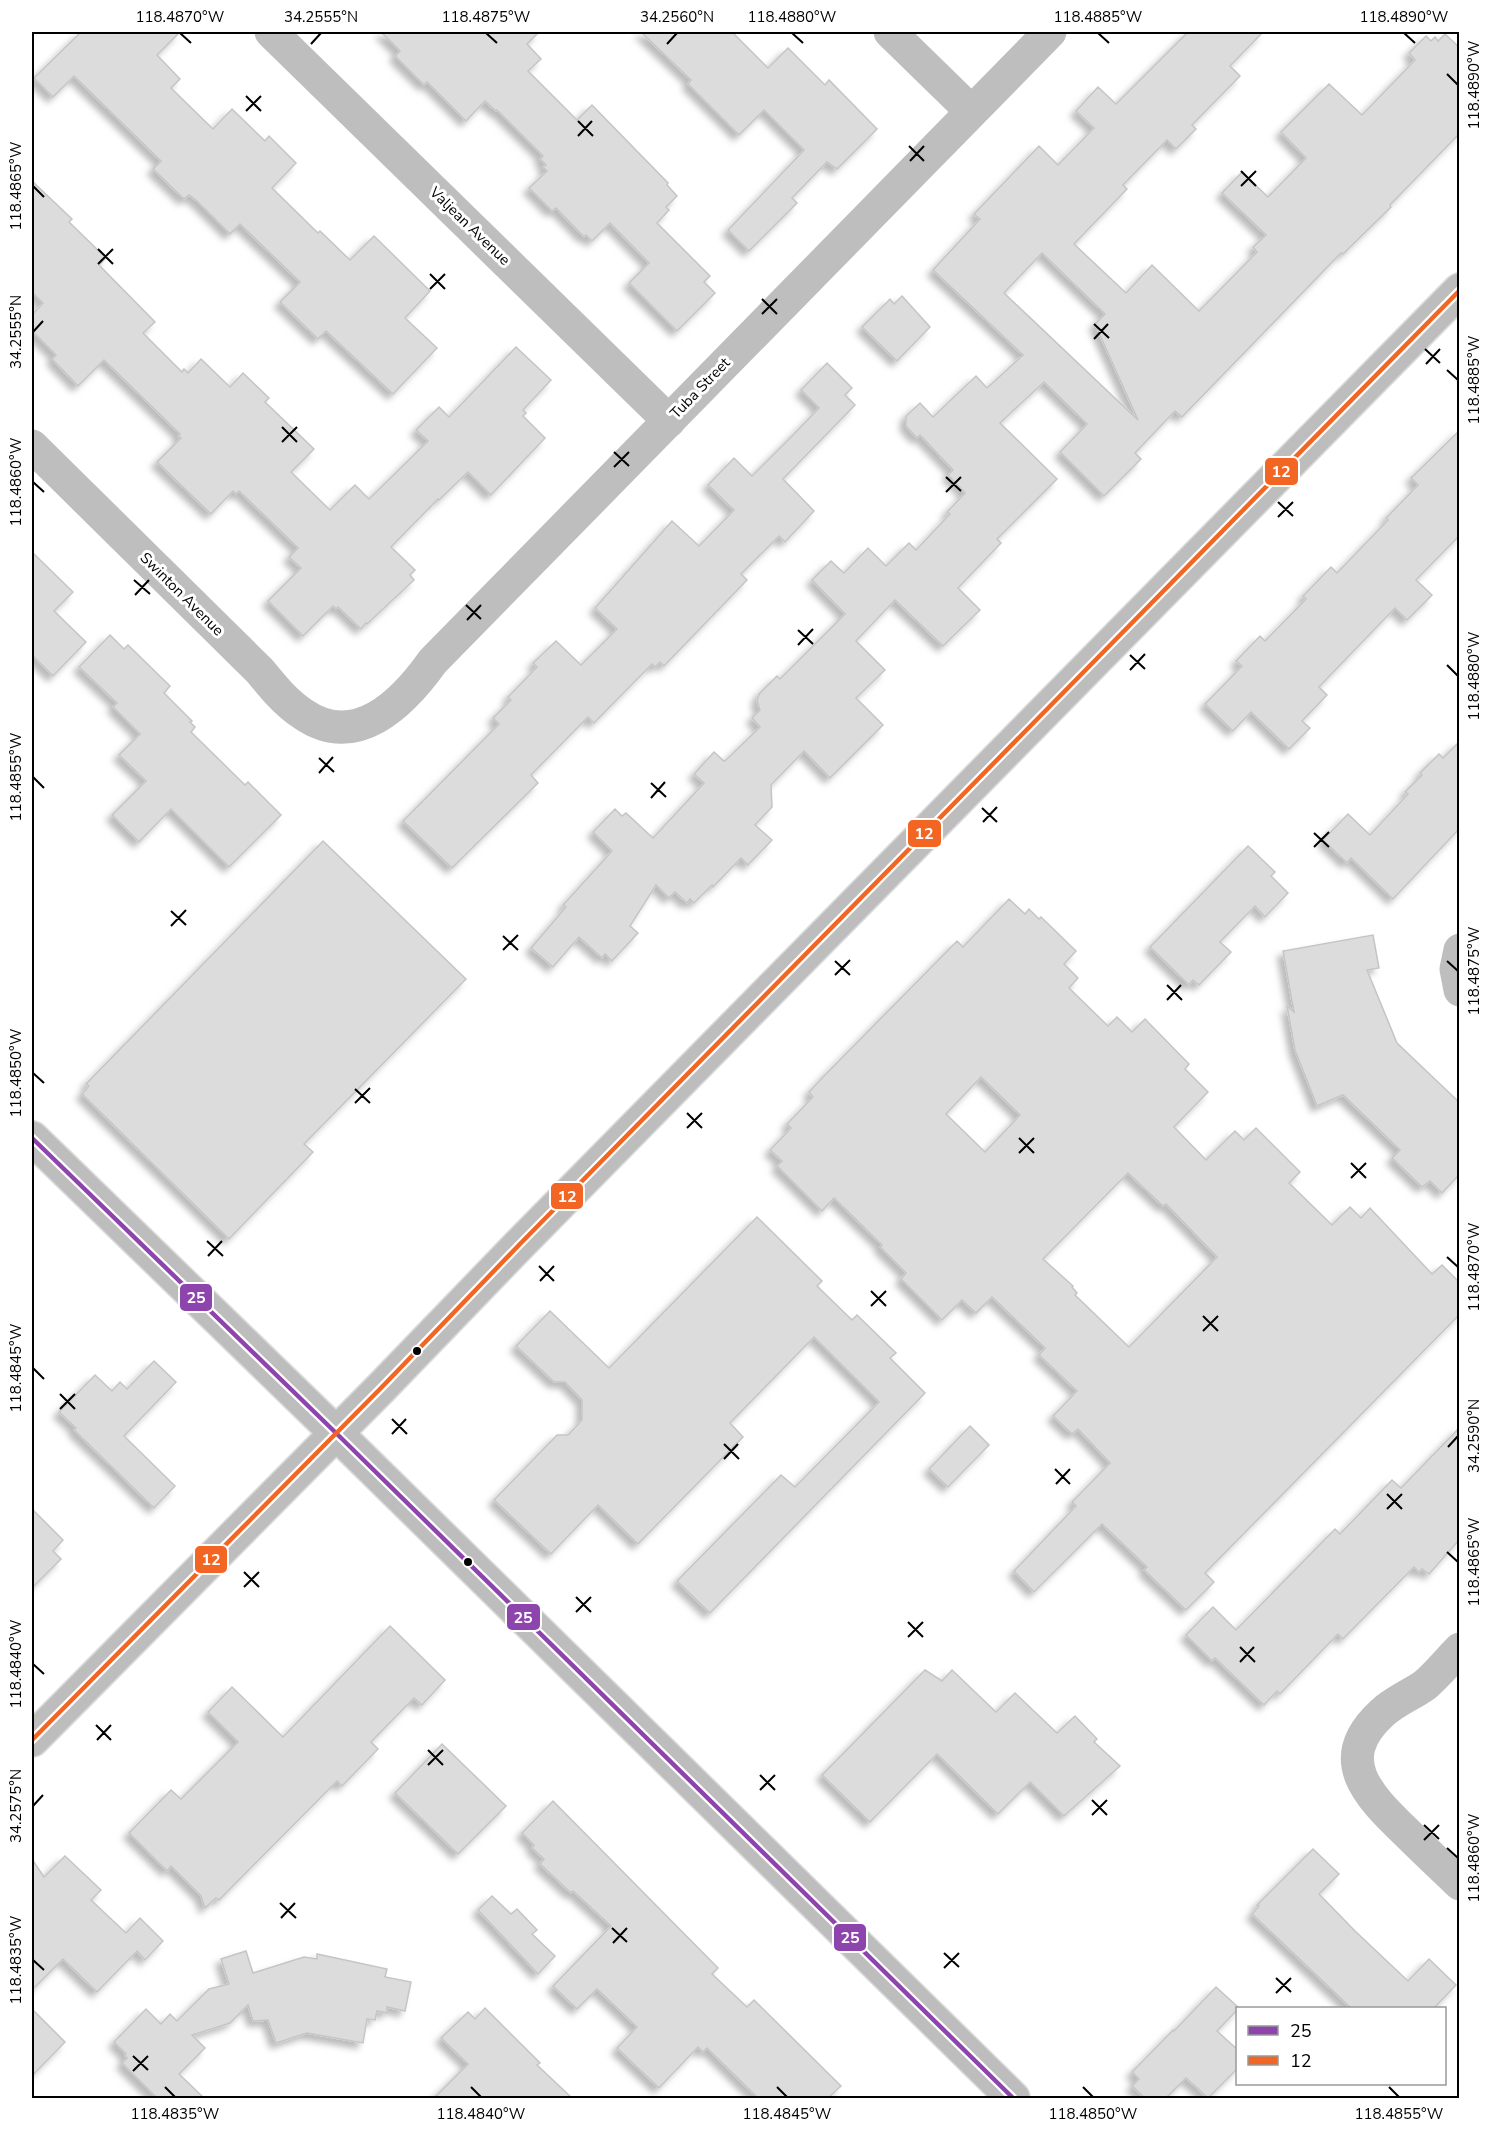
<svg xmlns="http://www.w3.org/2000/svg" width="1491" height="2130" viewBox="0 0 1491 2130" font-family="'Nunito Sans',sans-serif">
<defs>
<filter id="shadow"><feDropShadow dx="-5.5" dy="5.5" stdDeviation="3" flood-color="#0004"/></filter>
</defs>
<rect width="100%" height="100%" fill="#fff"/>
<!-- building -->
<g fill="#dcdcdc" stroke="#c5c5c5" stroke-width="1.5" fill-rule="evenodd" filter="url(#shadow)">
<polygon points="81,32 180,32 157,55 180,79 171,88 213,129 232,109 265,141 269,136 296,163 272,188 318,233 320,231 350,260 374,236 430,291 405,318 437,348 393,394 326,331 318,339 280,302 300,282 240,224 230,234 197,201 189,195 184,199 153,169 161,161 74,76 53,97 34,78"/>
<polygon points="381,32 539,32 527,44 541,59 528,71 577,120 592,105 668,183 667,185 677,196 666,207 669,210 657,223 710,276 704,282 715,293 677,331 629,283 649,263 610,223 592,241 586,235 584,237 556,208 552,211 529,188 547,171 543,167 546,165 540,159 543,156 497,110 496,111 485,101 466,121 427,82 424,85 395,56 400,51"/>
<polygon points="641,32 732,32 768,68 788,48 825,85 829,80 877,129 837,169 827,162 792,198 797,203 749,251 728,230 804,150 764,110 739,135 688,84 691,80"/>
<path d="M1188,32H1263L1230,66L1240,76L1192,125L1196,129L1176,149L1167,140L1123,185L1127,189L1074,244L1126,293L1152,265L1199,311L1257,252L1253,247L1266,235L1222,193L1242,172L1268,197L1306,158L1281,132L1329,84L1362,115L1415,60L1409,53L1426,36L1431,41L1435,37L1438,41L1445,34L1460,48V133L1390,205L1391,207L1343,254L1341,253L1182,417L1175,411L1135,453L1141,459L1104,496L1060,452L1087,424L1044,382L1000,423L1057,479L997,539L1001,543L958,588L980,610L943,646L895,600L856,641L885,670L856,698L883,725L830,778L804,751L771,785L772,807L755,825L772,840L748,865L741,858L713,887L712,885L694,903L690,899L687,903L675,892L669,898L656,885L630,926L638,933L612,961L605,954L602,958L579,937L553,967L531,948L566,907L563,905L612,851L593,832L615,809L622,816L626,813L653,838L704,783L694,774L714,752L724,761L726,760L760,727L752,718L760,710L757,701L759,694L777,676L780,679L845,614L812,580L831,561L844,573L868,548L886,566L909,543L916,550L950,514L947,512L965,493L948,475L953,470L920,435L917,438L906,426V416L920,403L933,417L976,376L987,388L1023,355L933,270L980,219L974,214L1039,146L1058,165L1094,128L1076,111L1098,87L1116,104ZM1042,253L1105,314L1095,324L1138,420L1004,293Z"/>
<polygon points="32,181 72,219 69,222 106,258 99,265 155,322 143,333 182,372 184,369 188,373 201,359 230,387 243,373 269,398 265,402 314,449 291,472 330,510 355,485 369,499 428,441 416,430 439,407 449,417 516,347 551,380 523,410 526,413 523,416 545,438 491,495 468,472 439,500 438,499 391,547 415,570 410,575 414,580 367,624 366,623 361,629 338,607 336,609 333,606 303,636 268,601 301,568 289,557 298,548 239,491 236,494 233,491 211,514 157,462 181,438 178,436 180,434 104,360 78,386 52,359 56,355 32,331 32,315 43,303 32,292"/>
<polygon points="902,296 930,327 897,361 862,327 890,299 894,304"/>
<polygon points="827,363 852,388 845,395 855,405 783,479 814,511 785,542 779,536 741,574 747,580 664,666 660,662 655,667 652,664 594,723 588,717 531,775 538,783 452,868 403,821 499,724 493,718 511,700 508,697 537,667 533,663 556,641 581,665 617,629 595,608 672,521 699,546 734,510 708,485 734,458 752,476 789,439 819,408 801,390"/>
<polygon points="1460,430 1460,535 1416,580 1432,595 1407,620 1395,608 1319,687 1327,695 1302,721 1310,728 1289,749 1251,712 1233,731 1205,704 1242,666 1236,661 1260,636 1265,641 1306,599 1303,596 1331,567 1337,573 1388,520 1386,518 1418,485 1411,478"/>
<polygon points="32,552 73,592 54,611 86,642 53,676 32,655"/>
<polygon points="110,635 124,649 128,645 170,686 164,693 192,721 190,722 195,727 191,732 245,785 248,782 281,815 229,867 171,809 139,842 112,815 146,781 119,755 140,734 113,707 117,703 79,667"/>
<polygon points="1460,741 1460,828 1393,899 1351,858 1347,863 1323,840 1348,814 1370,835 1408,794 1405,792 1422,775 1420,773 1439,754 1443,758"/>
<polygon points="323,841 466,979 304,1144 313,1152 229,1239 82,1094 89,1086 86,1084"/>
<polygon points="1248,846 1275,872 1271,876 1288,893 1265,917 1255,906 1220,942 1231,952 1199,985 1193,980 1189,985 1150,947"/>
<path d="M1009,899L1025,914L1029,909L1039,919L1041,917L1076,951L1064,964L1078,978L1069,988L1108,1026L1117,1017L1132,1032L1145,1019L1189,1064L1185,1069L1208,1092L1174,1127L1206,1160L1235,1131L1244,1140L1256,1128L1300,1172L1289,1183L1332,1225L1350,1207L1361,1218L1370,1208L1432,1274L1442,1265L1460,1283V1314L1205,1573L1214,1582L1186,1610L1144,1570L1147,1567L1102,1524L1034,1592L1014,1571L1076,1506L1072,1502L1110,1463L1078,1429L1072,1434L1053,1416L1077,1391L1039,1355L1045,1348L992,1297L976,1313L962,1300L942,1320L901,1279L906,1273L880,1247L882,1245L834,1198L822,1211L777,1166L782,1161L770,1150L791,1128L787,1124L813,1097L809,1092L822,1078L957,941L963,947ZM981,1077L1020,1115L985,1152L946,1114ZM1128,1173L1163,1206L1166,1204L1217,1257L1129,1347L1075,1295L1077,1293L1072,1287L1073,1286L1043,1259Z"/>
<polygon points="1373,935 1379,968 1367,970 1397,1043 1460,1103 1460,1174 1442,1193 1430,1181 1422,1187 1392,1158 1400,1150 1343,1095 1317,1106 1295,1050 1287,1006 1294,1012 1283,951"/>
<polygon points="757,1217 822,1281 817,1286 852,1320 857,1315 896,1353 890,1358 925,1393 710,1613 677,1581 781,1475 795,1487 879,1402 814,1337 730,1423 743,1437 638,1544 598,1505 551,1554 494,1500 557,1435 568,1435 582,1420 582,1400 565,1382 554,1382 516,1346 550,1311 609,1368"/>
<polygon points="154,1361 176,1382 124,1436 175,1486 154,1508 74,1430 76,1428 59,1412 95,1375 112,1391 120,1382 127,1389"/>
<polygon points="970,1426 989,1445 948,1487 929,1469"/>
<polygon points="1460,1427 1460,1539 1429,1574 1422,1569 1419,1572 1414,1567 1343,1639 1338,1634 1280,1694 1277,1691 1264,1705 1215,1658 1212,1661 1186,1635 1213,1607 1236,1630 1335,1529 1340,1534 1392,1480 1401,1488"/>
<polygon points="32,1509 63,1540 53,1551 61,1559 32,1588"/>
<polygon points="390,1626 445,1680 422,1705 414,1698 371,1742 378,1749 342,1786 337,1781 219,1900 216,1898 205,1908 201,1896 171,1866 167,1871 129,1833 171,1790 181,1799 238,1742 208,1712 232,1687 283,1737"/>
<polygon points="925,1670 942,1681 952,1670 996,1712 1015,1693 1057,1733 1075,1716 1097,1739 1094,1742 1120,1766 1064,1816 1030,1782 998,1814 937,1754 870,1822 822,1775"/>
<polygon points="442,1744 506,1806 458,1854 395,1793"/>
<polygon points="553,1801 718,1968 712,1974 747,2007 754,2000 841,2086 828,2098 758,2098 707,2048 703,2052 698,2047 659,2088 617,2048 637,2027 597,1989 577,2009 553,1986 611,1926 573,1891 571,1893 540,1864 544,1859 532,1848 534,1845 522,1833"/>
<polygon points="1313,1849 1339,1874 1319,1894 1355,1931 1408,1981 1429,1959 1456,1985 1435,2007 1437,2008 1351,2008 1252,1914 1259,1906 1257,1905"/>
<polygon points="65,1856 101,1890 91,1900 126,1933 140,1918 163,1941 145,1960 137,1951 97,1992 63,1959 32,1990 32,1859 44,1877"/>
<polygon points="492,1896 511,1914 517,1909 537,1930 532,1934 555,1956 538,1974 478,1910"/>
<polygon points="246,1951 253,1973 304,1957 317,1959 317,1954 387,1969 385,1977 411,1982 405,2011 387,2007 387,2013 377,2011 375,2020 367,2019 363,2043 307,2033 276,2043 268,2020 253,2021 248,2005 230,2023 192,2035 205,2048 179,2074 204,2098 157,2098 122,2063 127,2058 125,2056 126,2054 114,2042 146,2009 161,2024 170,2014 177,2021 209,1989 229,1984 221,1959"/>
<polygon points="1216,1987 1239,2008 1217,2031 1238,2050 1238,2068 1208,2098 1186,2078 1166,2098 1145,2098 1132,2086 1139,2079 1132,2072 1173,2030 1174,2031"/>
<polygon points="485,2008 540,2063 537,2065 572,2098 434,2098 468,2064 441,2038 468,2012 475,2019"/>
<polygon points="32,2009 65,2042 32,2076"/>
</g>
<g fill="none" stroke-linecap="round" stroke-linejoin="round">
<defs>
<g id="primary">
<polyline points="32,1138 336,1433 1013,2098"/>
<polyline points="32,1740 381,1388 519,1245 1460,290"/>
</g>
</defs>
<!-- primary casing -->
<use href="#primary" stroke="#dbdbdb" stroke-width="36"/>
<!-- minor -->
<g stroke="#bebebe" stroke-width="33">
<polyline points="271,32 669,421"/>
<polyline points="890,32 971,111"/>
<path d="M32,446L260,671C273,687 286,703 303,714C356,751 403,703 433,661L1050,32"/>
<polyline points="1460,950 1456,969 1460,990"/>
<path d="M1460,1649C1448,1661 1437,1675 1425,1685C1411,1695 1395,1701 1382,1713C1331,1760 1369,1796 1407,1833C1424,1850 1442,1867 1460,1884"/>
</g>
<!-- primary -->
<use href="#primary" stroke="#bdbdbd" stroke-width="33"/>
<defs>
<polyline id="bus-1" points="32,1138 336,1433 1013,2098"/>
<polyline id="bus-2" points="32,1740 381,1388 519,1245 1460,290"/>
</defs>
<!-- bus-1 casing -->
<use href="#bus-1" stroke="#fff" stroke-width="9"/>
<!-- bus-2 casing -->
<use href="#bus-2" stroke="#fff" stroke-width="9"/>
<!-- bus-1 -->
<use href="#bus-1" stroke="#8e44ad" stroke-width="4.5"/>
<!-- bus-2 -->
<use href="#bus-2" stroke="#f26522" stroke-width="4.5"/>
</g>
<!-- ticks -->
<path fill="none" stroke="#000" stroke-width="2" d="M180,33L191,43M486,33L497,43M792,33L803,43M1098,33L1109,43M1404,33L1415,43M311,44L321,33M667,44L677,33M1447,74L1458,85M246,96L261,111M246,111L261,96M578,121L593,136M578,136L592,121M909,146L924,161M910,161L924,146M1241,171L1256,186M33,186L44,197M1241,186L1256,171M98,249L113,264M98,264L113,249M430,274L445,289M430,289L445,274M762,299L777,314M762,314L777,299M1094,324L1109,338M33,332L43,321M1094,339L1108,324M1425,349L1440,363M1426,364L1440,349M1447,370L1458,380M282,427L297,442M282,442L297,427M614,452L629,466M614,467L629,452M946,477L961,491M33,482L44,492M946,492L961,477M1278,502L1293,516M1278,517L1293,502M134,580L150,594M135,595L149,580M466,605L481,619M467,620L481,605M798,630L813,644M798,645L813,629M1130,655L1145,669M1447,665L1458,676M1130,670L1145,654M319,758L334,772M319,773L333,757M33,777L44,788M651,783L666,797M651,798L665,782M982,808L997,822M983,822L997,807M1314,833L1329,847M1314,847L1329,832M171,911L186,925M171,926L186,910M503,936L518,950M503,950L518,935M835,961L850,975M1447,961L1458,971M835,975L850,960M1167,985L1182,1000M1167,1000L1181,985M33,1073L44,1083M355,1089L370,1103M355,1103L370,1088M687,1113L702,1128M687,1128L702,1113M1019,1138L1034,1153M1019,1153L1034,1138M1351,1163L1366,1178M1351,1178L1366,1163M207,1241L223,1256M208,1256L222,1241M1447,1257L1458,1267M539,1266L554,1281M540,1281L554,1266M871,1291L886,1306M871,1306L886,1291M1203,1316L1218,1331M1203,1331L1218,1316M33,1368L44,1379M60,1394L75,1409M60,1409L75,1394M392,1419L407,1434M392,1434L406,1419M724,1444L739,1459M1448,1447L1458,1436M724,1459L738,1444M1055,1469L1070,1484M1056,1484L1070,1469M1387,1494L1402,1509M1387,1509L1402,1494M1447,1552L1458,1562M244,1572L259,1587M244,1587L259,1572M576,1597L591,1612M576,1612L591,1597M908,1622L923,1637M908,1637L923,1622M1240,1647L1255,1662M1240,1662L1254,1647M33,1664L44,1674M96,1725L111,1740M97,1740L111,1725M428,1750L443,1765M428,1765L443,1750M760,1775L775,1790M760,1790L775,1775M1092,1800L1107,1815M33,1806L43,1795M1092,1815L1107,1800M1424,1825L1439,1839M1424,1840L1439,1825M1447,1848L1458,1858M280,1903L296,1918M281,1918L295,1903M612,1928L627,1942M613,1943L627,1928M944,1953L959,1967M33,1960L44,1970M944,1968L959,1953M1276,1978L1291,1992M1276,1993L1291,1978M133,2056L148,2070M133,2071L148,2056M165,2087L175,2097M471,2087L481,2097M777,2087L787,2097M1083,2087L1093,2097M1389,2087L1399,2097"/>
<!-- markers -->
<g fill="#000" stroke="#fff" stroke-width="2">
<circle cx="417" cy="1351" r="5"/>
<circle cx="468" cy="1562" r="5"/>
</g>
<g text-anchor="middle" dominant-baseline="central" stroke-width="6" stroke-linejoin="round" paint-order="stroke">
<!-- street labels -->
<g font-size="15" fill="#000" stroke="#fff">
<text transform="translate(470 226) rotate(44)">Valjean Avenue</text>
<text transform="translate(700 388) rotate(-46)">Tuba Street</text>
<text transform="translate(182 594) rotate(45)">Swinton Avenue</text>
</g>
</g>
<g stroke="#fff" stroke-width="2">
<rect x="1264" y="457" width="35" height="29" rx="6" fill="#f26522"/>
<rect x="907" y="819" width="35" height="29" rx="6" fill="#f26522"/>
<rect x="550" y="1182" width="34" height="28" rx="6" fill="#f26522"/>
<rect x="179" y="1283" width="34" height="29" rx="6" fill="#8e44ad"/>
<rect x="194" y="1545" width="34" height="29" rx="6" fill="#f26522"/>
<rect x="506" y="1603" width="35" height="28" rx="6" fill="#8e44ad"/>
<rect x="833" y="1923" width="34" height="29" rx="6" fill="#8e44ad"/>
</g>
<g font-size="16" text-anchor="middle" font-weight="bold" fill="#fff">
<text x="1281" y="477">12</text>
<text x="924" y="839">12</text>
<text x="567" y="1202">12</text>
<text x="196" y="1303">25</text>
<text x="211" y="1565">12</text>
<text x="523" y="1623">25</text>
<text x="850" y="1943">25</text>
</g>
<!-- border -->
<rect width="1491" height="2130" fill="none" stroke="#ffffff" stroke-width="66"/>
<!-- legend -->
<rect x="1236" y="2007" width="210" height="78" fill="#ffffff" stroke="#999999" stroke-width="1.5"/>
<rect x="1248" y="2026" width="30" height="9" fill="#8e44ad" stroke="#999999" stroke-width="1.5"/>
<text x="1290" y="2037" font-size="18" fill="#000000">25</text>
<rect x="1248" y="2056" width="30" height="9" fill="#f26522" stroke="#999999" stroke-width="1.5"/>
<text x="1290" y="2067" font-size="18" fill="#000000">12</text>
<rect x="33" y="33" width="1425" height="2064" fill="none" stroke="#000" stroke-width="2"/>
<g font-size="15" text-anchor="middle" fill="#000">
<text x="180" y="22">118.4870°W</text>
<text x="321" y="22">34.2555°N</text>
<text x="486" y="22">118.4875°W</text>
<text x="677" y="22">34.2560°N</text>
<text x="792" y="22">118.4880°W</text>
<text x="1098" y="22">118.4885°W</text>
<text x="1404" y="22">118.4890°W</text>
<text transform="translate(1474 85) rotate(-90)" y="5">118.4890°W</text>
<text transform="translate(16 186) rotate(-90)" y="5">118.4865°W</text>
<text transform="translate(16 332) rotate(-90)" y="5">34.2555°N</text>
<text transform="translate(1474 380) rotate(-90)" y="5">118.4885°W</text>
<text transform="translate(16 482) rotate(-90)" y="5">118.4860°W</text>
<text transform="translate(1474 676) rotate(-90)" y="5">118.4880°W</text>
<text transform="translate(16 777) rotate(-90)" y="5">118.4855°W</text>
<text transform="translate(1474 971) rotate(-90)" y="5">118.4875°W</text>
<text transform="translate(16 1073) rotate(-90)" y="5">118.4850°W</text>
<text transform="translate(1474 1267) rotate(-90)" y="5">118.4870°W</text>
<text transform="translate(16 1368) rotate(-90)" y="5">118.4845°W</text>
<text transform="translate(1474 1436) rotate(-90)" y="5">34.2590°N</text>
<text transform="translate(1474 1562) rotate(-90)" y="5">118.4865°W</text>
<text transform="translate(16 1664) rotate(-90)" y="5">118.4840°W</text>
<text transform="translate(16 1806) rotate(-90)" y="5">34.2575°N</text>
<text transform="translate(1474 1858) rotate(-90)" y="5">118.4860°W</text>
<text transform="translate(16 1960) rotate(-90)" y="5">118.4835°W</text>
<text x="175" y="2119">118.4835°W</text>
<text x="481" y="2119">118.4840°W</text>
<text x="787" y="2119">118.4845°W</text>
<text x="1093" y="2119">118.4850°W</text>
<text x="1399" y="2119">118.4855°W</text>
</g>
</svg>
